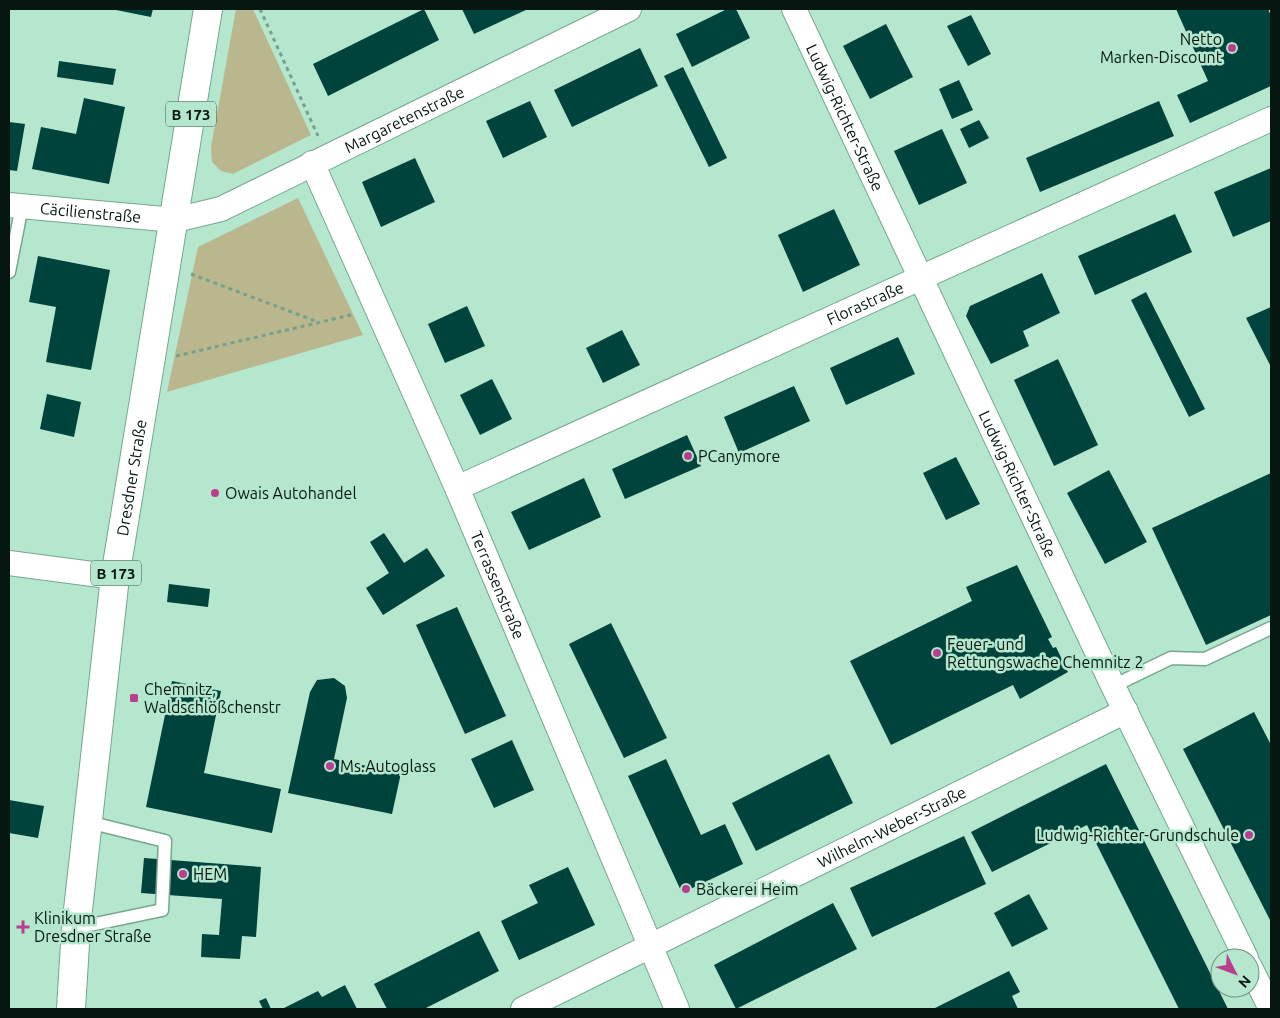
<svg xmlns="http://www.w3.org/2000/svg" width="1280" height="1018" viewBox="0 0 1280 1018" font-family="Ubuntu,sans-serif">
<rect width="100%" height="100%" fill="#b5e7cf"/>
<!-- green -->
<g fill="#bab78e">
<polygon points="236,9 253,9 311,135 233,174 221,171 212,162 211,147"/>
<polygon points="298,198 363,335 167,392 198,247"/>
</g>
<!-- building -->
<g fill="#00423c">
<polygon points="111,9 153,9 151,17"/>
<polygon points="424,9 439,40 328,96 313,64"/>
<polygon points="462,9 528,9 474,34"/>
<polygon points="727,9 736,9 750,38 692,67 676,34"/>
<polygon points="1176,9 1268,9 1271,16 1271,86 1190,123 1177,95 1208,81"/>
<polygon points="971,15 991,54 968,66 947,26"/>
<polygon points="886,24 913,77 870,99 843,46"/>
<polygon points="640,48 658,86 572,127 554,90"/>
<polygon points="59,61 116,69 113,85 57,77"/>
<polygon points="683,67 727,158 709,167 664,76"/>
<polygon points="959,80 973,110 952,119 939,89"/>
<polygon points="84,98 125,107 109,184 32,169 41,127 76,134"/>
<polygon points="530,101 547,137 503,158 486,121"/>
<polygon points="1159,101 1174,136 1040,192 1026,158"/>
<polygon points="979,120 989,138 969,148 960,129"/>
<polygon points="9,122 25,124 17,171 9,170"/>
<polygon points="942,129 967,183 919,205 894,151"/>
<polygon points="415,158 435,202 381,227 362,182"/>
<polygon points="1271,168 1271,221 1233,237 1214,192"/>
<polygon points="834,209 860,265 803,292 778,235"/>
<polygon points="1175,214 1192,252 1095,295 1078,256"/>
<polygon points="38,256 110,270 91,370 46,362 56,307 29,302"/>
<polygon points="1042,273 1060,313 1023,331 1029,346 991,364 966,316 970,306"/>
<polygon points="1146,292 1205,409 1189,417 1131,300"/>
<polygon points="467,306 485,346 445,363 428,324"/>
<polygon points="1271,307 1271,367 1246,318"/>
<polygon points="622,330 640,365 603,383 586,348"/>
<polygon points="898,337 915,374 846,405 830,368"/>
<polygon points="1058,359 1098,445 1054,466 1014,380"/>
<polygon points="492,379 512,419 480,435 460,395"/>
<polygon points="794,386 810,421 739,453 724,417"/>
<polygon points="47,394 81,402 74,437 40,429"/>
<polygon points="687,435 701,466 625,499 612,469"/>
<polygon points="956,457 980,504 946,520 923,473"/>
<polygon points="1109,470 1147,542 1105,564 1067,493"/>
<polygon points="1271,473 1271,615 1206,645 1152,528"/>
<polygon points="584,478 601,517 529,550 511,512"/>
<polygon points="384,533 404,563 427,548 445,576 383,615 366,588 389,573 370,542"/>
<polygon points="1017,565 1052,637 1048,639 1053,648 1056,647 1068,672 1020,699 1013,685 891,745 850,661 972,601 966,587"/>
<polygon points="169,584 210,589 208,607 167,602"/>
<polygon points="457,607 506,716 465,734 416,625"/>
<polygon points="611,623 667,738 624,758 569,644"/>
<polygon points="334,678 345,686 347,698 334,759 401,773 392,814 288,793 310,692 317,680"/>
<polygon points="172,681 221,691 204,773 281,789 272,833 146,807"/>
<polygon points="1254,712 1271,745 1271,922 1183,749"/>
<polygon points="512,740 534,790 494,808 471,759"/>
<polygon points="829,754 853,803 756,851 732,803"/>
<polygon points="666,759 701,835 725,824 743,864 682,893 628,776"/>
<polygon points="1106,764 1228,1009 1179,1009 1087,825 992,872 971,832"/>
<polygon points="9,800 44,806 38,838 9,833"/>
<polygon points="964,836 986,884 872,937 850,888"/>
<polygon points="144,858 261,867 256,937 242,936 240,959 201,957 202,934 219,935 222,899 141,893"/>
<polygon points="568,867 595,925 519,960 501,921 538,903 529,885"/>
<polygon points="1029,894 1048,929 1012,947 994,913"/>
<polygon points="833,903 857,949 736,1009 714,965"/>
<polygon points="479,931 499,971 424,1009 387,1009 374,984"/>
<polygon points="1009,971 1020,992 1012,996 1018,1009 933,1009"/>
<polygon points="345,985 357,1009 282,1009 318,991 322,997"/>
<polygon points="266,998 271,1009 263,1009 259,1001"/>
</g>
<g fill="none" stroke-linecap="round" stroke-linejoin="round">
<defs>
<g id="lane">
<polyline points="9,272 22,206"/>
<polyline points="1113,686 1171,658 1205,659 1271,628"/>
<polyline points="76,928 162,910 165,841 88,822"/>
</g>
<g id="street">
<path id="s1" d="M794,9L1113,686L1246,958"/>
<path id="s2" d="M312,163L457,488L677,1009"/>
<path id="s3" d="M9,205L175,220L221,209L629,9"/>
<path id="s4" d="M457,488L1271,119"/>
<polyline points="9,563 115,577"/>
<polyline points="1250,967 1271,1009"/>
<path id="s5" d="M523,1009L1126,711"/>
</g>
<g id="primary">
<path id="s6" d="M71,1009L76,928L115,577L208,9"/>
</g>
</defs>
<!-- lane casing -->
<use href="#lane" stroke="#76a690" stroke-width="15"/>
<!-- street casing -->
<use href="#street" stroke="#76a690" stroke-width="26"/>
<!-- primary casing -->
<use href="#primary" stroke="#76a690" stroke-width="30"/>
<!-- path -->
<g stroke="#789f8d" stroke-width="3" stroke-dasharray="4 4" stroke-linecap="butt">
<polyline points="260,9 318,136"/>
<polyline points="191,274 318,322"/>
<polyline points="176,356 355,314"/>
</g>
<!-- lane -->
<use href="#lane" stroke="#fff" stroke-width="12"/>
<!-- street -->
<use href="#street" stroke="#fff" stroke-width="24"/>
<!-- primary -->
<use href="#primary" stroke="#fff" stroke-width="28"/>
</g>
<!-- markers -->
<g fill="#ba3e8f" stroke="#b5e7cf" stroke-width="2">
<circle cx="1232" cy="48" r="5"/>
<circle cx="688" cy="456" r="5"/>
<circle cx="215" cy="493" r="5"/>
<circle cx="937" cy="653" r="5"/>
<rect x="129" y="693" width="10" height="10" rx="2.5"/>
<circle cx="330" cy="766" r="5"/>
<circle cx="1249" cy="835" r="5"/>
<circle cx="183" cy="874" r="5"/>
<circle cx="686" cy="889" r="5"/>
<path d="M20.5 919.5h5v5h5v5h-5v5h-5v-5h-5v-5h5z"/>
</g>
<g text-anchor="middle" dominant-baseline="central" stroke-width="5" stroke-linejoin="round" paint-order="stroke">
<!-- shield labels -->
<g fill="#b5e7cf" stroke="#3a5549" stroke-width="1">
<rect x="166" y="101.5" width="50" height="25" rx="4"/>
<rect x="91" y="560.5" width="50" height="25" rx="4"/>
</g>
<g font-size="15" font-weight="bold" fill="#051710">
<text x="191" y="114">B 173</text>
<text x="116" y="573">B 173</text>
</g>
<!-- poi labels -->
<g font-size="16" fill="#051710" stroke="#b5e7cf" text-anchor="start">
<text x="1222" y="39" text-anchor="end">Netto<tspan x="1222" dy="18">Marken-Discount</tspan></text>
<text x="698" y="456">PCanymore</text>
<text x="225" y="493">Owais Autohandel</text>
<text x="947" y="644">Feuer- und<tspan x="947" dy="18">Rettungswache Chemnitz 2</tspan></text>
<text x="144" y="689">Chemnitz,<tspan x="144" dy="18">Waldschlößchenstr</tspan></text>
<text x="340" y="766">Ms.Autoglass</text>
<text x="1239" y="835" text-anchor="end">Ludwig-Richter-Grundschule</text>
<text x="193" y="874">HEM</text>
<text x="696" y="889">Bäckerei Heim</text>
<text x="34" y="918">Klinikum<tspan x="34" dy="18">Dresdner Straße</tspan></text>
</g>
<!-- street labels -->
<g font-size="16" fill="#051710" stroke="#b5e7cf">
<text stroke="none"><textPath href="#s1" startOffset="120">Ludwig-Richter-Straße</textPath></text>
<text stroke="none"><textPath href="#s3" startOffset="418">Margaretenstraße</textPath></text>
<text stroke="none"><textPath href="#s3" startOffset="82">Cäcilienstraße</textPath></text>
<text stroke="none"><textPath href="#s4" startOffset="448">Florastraße</textPath></text>
<text stroke="none"><textPath href="#s6" startOffset="535">Dresdner Straße</textPath></text>
<text stroke="none"><textPath href="#s1" startOffset="525">Ludwig-Richter-Straße</textPath></text>
<text stroke="none"><textPath href="#s2" startOffset="461">Terrassenstraße</textPath></text>
<text stroke="none"><textPath href="#s5" startOffset="411">Wilhelm-Weber-Straße</textPath></text>
</g>
</g>
<!-- border -->
<rect width="1280" height="1018" fill="none" stroke="#051710" stroke-width="20"/>
<!-- north arrow -->
<g transform="translate(1235 973) rotate(132)"><circle r="24" fill="#b5e7cf" stroke="#6f9483"/>
<path d="M0-4L9 19L0 12L-9 19Z" fill="#ba3e8f"/>
<text y="-8" font-size="14" font-weight="bold" text-anchor="middle" fill="#051710">N</text>
</g>
</svg>
